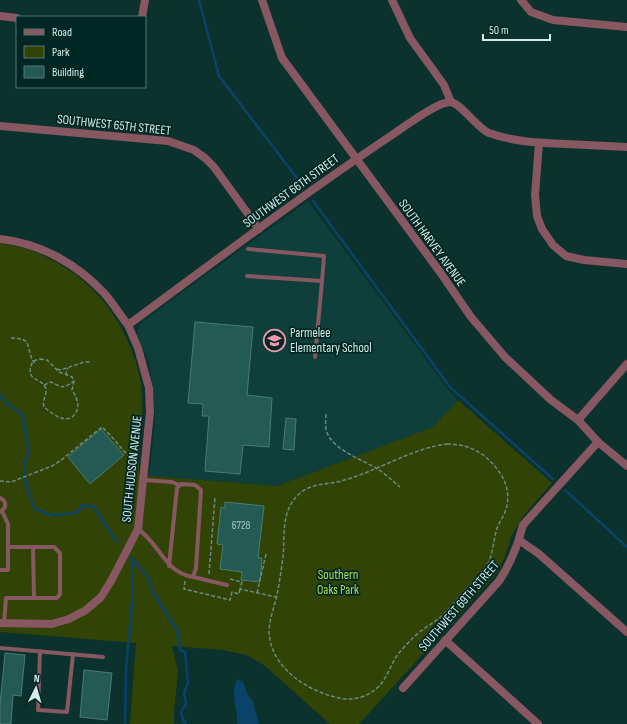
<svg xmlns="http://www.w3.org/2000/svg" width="627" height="724" viewBox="0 0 627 724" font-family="'Sofia Sans Condensed',sans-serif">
<rect width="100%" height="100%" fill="#0b322d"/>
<!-- built -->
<polygon fill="#0e3f3a" points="308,201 447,388 458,400 433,427 277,486 149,476 155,419 154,401 150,367 147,356 137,335 139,325 170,301"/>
<!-- green -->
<path fill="#324405" d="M0,243C11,246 25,247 35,252C80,271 111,301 130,346C136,361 141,377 142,393C144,420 139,447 139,475L277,486L433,427L458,400L552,483L523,516L512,535L504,559L496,574L359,724H330L264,665L246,655L223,650L172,646L178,671L174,712V724H130L136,643L0,632Z"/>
<!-- water -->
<path fill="#0a436a" d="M238,679L243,682L247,693L253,702L259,724H237C239,710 228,692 238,679Z"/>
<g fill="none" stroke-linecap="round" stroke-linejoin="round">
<!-- stream -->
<g stroke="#0a436a" stroke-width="2.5">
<polyline points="199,0 219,76 303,186"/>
<polyline points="313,201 450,387 553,479"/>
<path d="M0,395L8,404L23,416L29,452L25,462L24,476L34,508C51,518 60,515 78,512L82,505L94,507L116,541"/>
<polyline points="565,490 627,547"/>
<path d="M131,558L148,577L152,591L177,630L180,650L185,652L188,683L184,693L186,704C179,713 180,714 186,724"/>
<polyline points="125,724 126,669 133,593 132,562"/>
</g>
</g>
<!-- building -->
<g fill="#245a54" stroke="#4b7b75">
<polygon points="195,322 253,327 247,395 272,398 269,447 243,445 240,474 205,471 209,416 202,416 203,404 188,403"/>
<polygon points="286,418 296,419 294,450 283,449"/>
<polygon points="101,429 124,455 90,484 68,457"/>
<polygon points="225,502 264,506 258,558 262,558 260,582 241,580 242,572 220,569 223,545 217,544 221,507 225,508"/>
<polygon points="5,653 25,655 21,696 13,695 11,724 0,724 0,704"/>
<polygon points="84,670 112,673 107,720 80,717"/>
</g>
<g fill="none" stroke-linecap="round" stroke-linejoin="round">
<!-- path -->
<g stroke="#698985" stroke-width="1.5" stroke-dasharray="4 2" stroke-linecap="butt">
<polyline points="11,338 22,339 27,342 32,360 35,363"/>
<path d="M40,359L47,360L59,372L72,377L74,381L72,390C79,401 81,410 71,418C60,421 53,414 44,407C42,400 47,395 46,389C42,376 23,383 33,361Z"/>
<polyline points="57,369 61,370 84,362 91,362"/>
<polyline points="67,375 66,373 68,368"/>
<path d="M44,385L51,382C64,388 62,389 74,381"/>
<path d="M326,414C326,419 325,424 326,429C330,449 361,459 376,468C384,473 392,480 400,487"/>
<path d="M447,444C468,444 484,452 497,469C507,481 511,497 505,512C503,517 500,521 498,526C493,538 494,552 488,563C482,573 473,582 465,590C458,599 450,608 442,616C432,624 420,630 411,640C406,645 400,651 396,657C392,664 389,671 385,678C376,694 357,702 339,698C306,691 269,666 269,630C270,619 273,610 276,599C279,586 281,572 283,557C285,536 281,511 298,495C310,483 326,485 341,481C376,472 412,448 447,444Z"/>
<polyline points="0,481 11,482 52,466 60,461 102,427 111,436 136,465"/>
<polyline points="209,574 215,497"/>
<polyline points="230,579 242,582 240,589 276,597"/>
<polyline points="185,581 184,589 230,600 232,592 239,594 240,589"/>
<polyline points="257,593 266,554"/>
</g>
<!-- service -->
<g stroke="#875762" stroke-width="4">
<polyline points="247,276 322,281 324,256 248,249"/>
<polyline points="315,357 322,281"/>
<polyline points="144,480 172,482 179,485"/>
<path d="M0,498C7,501 7,508 0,512"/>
<path d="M138,529C160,544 164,572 193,577L196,568L201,490L195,485L181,484L177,488L169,566"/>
<polyline points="33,547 34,598"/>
<polyline points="0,570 8,570 8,524 2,511"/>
<polyline points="193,577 227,585"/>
<polyline points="4,623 6,598 57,598 60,594 60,553 54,547 8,547"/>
<polyline points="0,648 103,657"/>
<polyline points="40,651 38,710 67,712 73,654"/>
</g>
<!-- minor -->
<g stroke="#875762" stroke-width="8">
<polyline points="262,0 282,58 440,272 471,317 505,357 551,400 578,420 598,442 627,466"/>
<polyline points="392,0 410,38 444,85 451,102"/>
<polyline points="521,0 531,12 553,20 627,27"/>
<polyline points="0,16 17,18"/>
<polyline points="142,17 145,0"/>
<polyline points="0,126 168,141 194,150 205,158 214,167 259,229"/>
<polyline points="539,143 535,195 537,216 542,229 553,245 566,256 584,260 627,264"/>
<path d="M0,239C40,243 77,264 104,293C113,303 120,315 128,325C215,261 302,195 392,135C404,127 437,102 450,102C460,102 477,128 489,133C514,142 541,143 567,144C587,145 607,146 627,147"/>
<polyline points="578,420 627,364"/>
<polyline points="519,540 539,554 627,632"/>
<polyline points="0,623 52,624 69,619 86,610 101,597 111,581 138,529 150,412 149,388 138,348 128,325"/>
<polyline points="445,640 538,724"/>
<path d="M403,688L499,581C511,563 518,545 523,525L598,442"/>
</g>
</g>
<!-- icons -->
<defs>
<symbol id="school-ring" viewBox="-11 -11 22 22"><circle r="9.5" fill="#012724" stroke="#f29aae" stroke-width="1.5"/><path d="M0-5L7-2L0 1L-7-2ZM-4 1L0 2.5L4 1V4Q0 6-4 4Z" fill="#f29aae"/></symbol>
</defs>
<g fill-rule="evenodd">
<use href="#school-ring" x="262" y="328" width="25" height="25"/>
</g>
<g text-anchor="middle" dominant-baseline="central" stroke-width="3.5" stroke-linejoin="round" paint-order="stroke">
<!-- number labels -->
<g font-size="11" fill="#a7c8c3">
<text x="241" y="525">6728</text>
</g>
<!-- street labels -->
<g font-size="13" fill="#d3ece8" stroke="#012724">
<text transform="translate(114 125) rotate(6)">SOUTHWEST 65TH STREET</text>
<text transform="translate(291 191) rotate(-36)">SOUTHWEST 66TH STREET</text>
<text transform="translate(432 243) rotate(54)">SOUTH HARVEY AVENUE</text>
<text transform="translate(132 469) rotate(-84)">SOUTH HUDSON AVENUE</text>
<text transform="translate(459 606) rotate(-49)">SOUTHWEST 69TH STREET</text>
</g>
<!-- poi labels -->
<g font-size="13" fill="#d3ece8" stroke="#012724" text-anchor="start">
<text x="290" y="333">Parmelee<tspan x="290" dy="15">Elementary School</tspan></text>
</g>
<!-- park labels -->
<g font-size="13" fill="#b0dd4f" stroke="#012724">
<text x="338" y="575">Southern<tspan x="338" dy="15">Oaks Park</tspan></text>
</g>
</g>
<!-- legend -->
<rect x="16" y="16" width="130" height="72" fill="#012724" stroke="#557672"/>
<rect x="24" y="29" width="20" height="6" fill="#875762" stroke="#557672"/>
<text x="52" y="36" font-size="12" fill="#d3ece8">Road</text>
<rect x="24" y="46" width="20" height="12" fill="#324405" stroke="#557672"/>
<text x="52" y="56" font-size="12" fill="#d3ece8">Park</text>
<rect x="24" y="66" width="20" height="12" fill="#245a54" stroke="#557672"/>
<text x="52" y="76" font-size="12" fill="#d3ece8">Building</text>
<!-- north arrow -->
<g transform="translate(36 688) rotate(5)" stroke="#012724" stroke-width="3" paint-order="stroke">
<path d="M0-3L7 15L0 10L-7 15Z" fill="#d3ece8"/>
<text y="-6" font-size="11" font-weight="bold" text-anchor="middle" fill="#d3ece8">N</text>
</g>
<!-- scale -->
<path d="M483 34v6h67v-6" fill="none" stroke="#d3ece8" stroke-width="2"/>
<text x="489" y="34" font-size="12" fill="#d3ece8" stroke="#012724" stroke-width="3" paint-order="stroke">50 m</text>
</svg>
